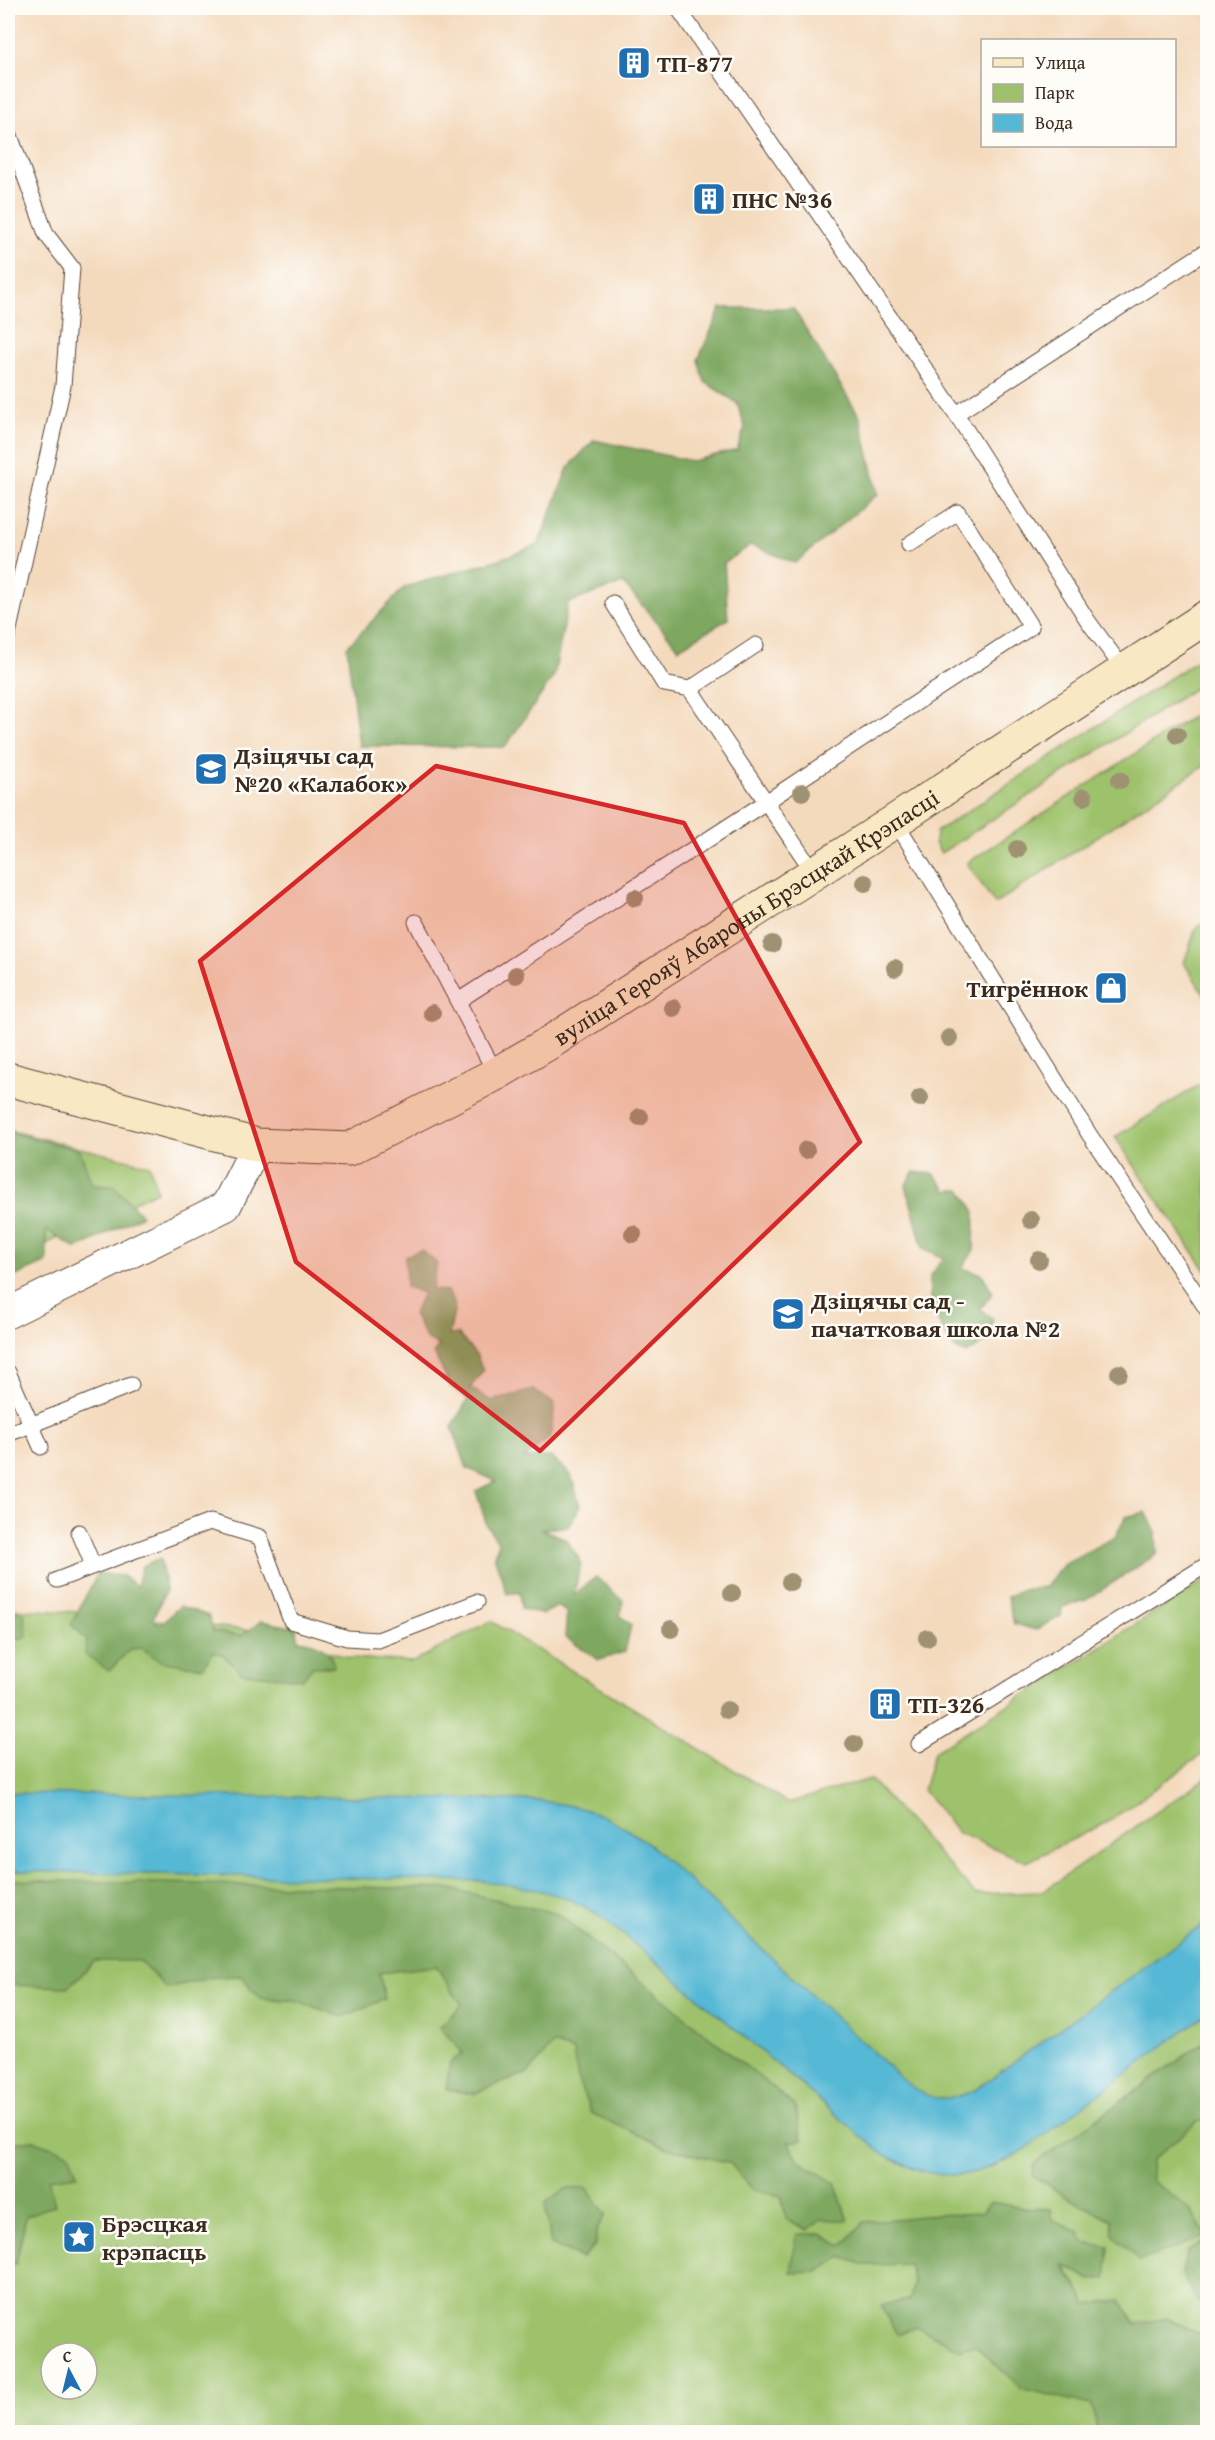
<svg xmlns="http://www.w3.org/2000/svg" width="1215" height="2440" viewBox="0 0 1215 2440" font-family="'Gentium Book Plus',serif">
<rect width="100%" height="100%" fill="#fdfcf7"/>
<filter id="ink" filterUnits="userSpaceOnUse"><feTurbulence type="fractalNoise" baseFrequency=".0167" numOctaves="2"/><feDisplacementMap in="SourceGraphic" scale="12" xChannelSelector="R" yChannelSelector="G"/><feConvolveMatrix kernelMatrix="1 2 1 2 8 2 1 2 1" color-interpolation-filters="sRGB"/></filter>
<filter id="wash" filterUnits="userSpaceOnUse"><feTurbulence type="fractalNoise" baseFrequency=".008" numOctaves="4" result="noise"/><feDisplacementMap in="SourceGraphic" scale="24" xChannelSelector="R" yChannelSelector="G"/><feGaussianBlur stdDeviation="1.35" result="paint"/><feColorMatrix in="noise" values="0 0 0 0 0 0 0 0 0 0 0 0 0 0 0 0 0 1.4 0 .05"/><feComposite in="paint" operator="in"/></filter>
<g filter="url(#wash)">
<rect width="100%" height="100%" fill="#f4dabd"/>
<!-- green -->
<g fill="#9ec26c" stroke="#6c7645" stroke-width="1.5" fill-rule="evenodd">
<polygon points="1207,654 1207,680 941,853 935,843 936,832"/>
<polygon points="1207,707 1207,764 995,904 967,863"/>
<polygon points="1207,921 1207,999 1184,963 1196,928"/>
<polygon points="1207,1080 1207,1272 1115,1137"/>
<polygon points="8,1130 150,1165 157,1191 8,1262"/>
<polygon points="1207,1579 1207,1751 1109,1821 1027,1862 958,1833 923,1790 934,1752"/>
<path d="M8,1609L81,1612L248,1630L351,1658L413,1662L491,1621L788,1803L870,1779L975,1894L1042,1892L1207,1777V2432H8ZM51,2353H87V2389H51Z"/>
</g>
<!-- forest -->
<g fill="#7ea860" stroke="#5c693f" stroke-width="1.5">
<polygon points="721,308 793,308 860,417 878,494 795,563 751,545 724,563 728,619 679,648 623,583 568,603 554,676 505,747 359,746 347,647 405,587 497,560 538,545 568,468 594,440 692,461 737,450 745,427 737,403 705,382 698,360"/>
<polygon points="8,1132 80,1150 92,1185 114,1186 142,1215 77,1249 46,1230 47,1262 16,1276 8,1271"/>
<polygon points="914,1172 934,1174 947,1191 961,1189 975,1212 974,1250 962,1268 982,1274 993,1293 980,1309 993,1319 989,1340 966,1354 953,1347 930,1307 930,1276 944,1258 923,1248 906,1185"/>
<polygon points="421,1250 437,1263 432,1290 448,1291 455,1307 449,1335 458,1334 477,1356 483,1371 470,1388 491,1401 533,1390 555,1404 550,1437 524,1458 551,1457 571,1475 580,1506 569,1526 542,1529 566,1539 581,1562 574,1595 596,1577 623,1601 620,1615 631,1625 625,1652 599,1660 565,1637 567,1613 558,1606 543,1614 521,1609 520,1592 507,1594 494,1555 499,1543 487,1526 476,1491 496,1481 467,1468 452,1427 468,1399 450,1386 434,1353 439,1345 427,1340 413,1315 423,1293 406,1287 405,1256"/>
<polygon points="1146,1512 1156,1533 1157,1554 1086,1600 1062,1607 1061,1616 1036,1630 1014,1624 1007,1597 1021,1590 1045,1587 1065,1563 1115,1537 1126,1517"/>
<path d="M160,1558L166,1590L153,1619L160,1625L180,1606L209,1616L213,1631L241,1636L261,1621L296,1628L299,1640C315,1642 332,1648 334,1667H312L302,1679L242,1673L223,1655L214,1651L203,1667L162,1662L142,1648L130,1649L109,1671L85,1654L87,1640L71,1624L98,1573L122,1576L137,1586L142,1566Z"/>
<polygon points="8,1609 24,1613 27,1637 8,1640"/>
<polygon points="8,1880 451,1889 558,1914 795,2106 802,2140 788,2142 798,2161 835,2183 848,2221 821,2219 808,2230 786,2219 781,2196 753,2190 730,2163 667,2148 591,2113 578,2080 573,2051 553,2044 528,2073 473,2094 446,2089 450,2063 463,2053 440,2027 462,2005 436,1966 379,1973 385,1999 342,2017 298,2001 260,1998 241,1976 214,1977 166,1988 140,1961 95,1961 68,1987 8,1985"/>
<polygon points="1207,2040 1207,2120 1197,2122 1151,2161 1152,2181 1190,2210 1207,2236 1139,2261 1113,2234 1112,2220 1066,2197 1032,2175 1034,2164"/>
<polygon points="32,2140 69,2153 77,2175 48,2179 55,2205 26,2216 16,2264 8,2261 8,2144"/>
<polygon points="586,2188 606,2214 596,2231 596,2244 582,2258 551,2245 545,2203 565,2189"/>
<polygon points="990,2202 1024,2208 1051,2209 1053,2221 1080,2232 1083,2242 1109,2247 1106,2278 1091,2280 1064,2265 1087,2304 1120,2300 1136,2324 1167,2318 1207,2338 1207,2432 1098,2432 1091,2405 1021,2388 975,2345 960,2350 917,2327 897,2334 881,2305 910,2300 914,2282 909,2264 865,2265 841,2257 817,2272 791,2273 797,2234 821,2234 842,2246 864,2222 933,2215 982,2213"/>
<polygon points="1207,2240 1207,2304 1197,2301 1182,2273 1187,2252"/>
</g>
<!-- water -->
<path fill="#55b8d4" stroke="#487179" stroke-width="1.5" d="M8,1793L527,1800C585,1804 614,1816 658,1852L903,2080C929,2101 944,2104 975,2090L1207,1922V2013L1027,2148C973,2182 936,2185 880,2152L624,1935C614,1927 604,1918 594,1912C560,1891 519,1886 481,1881L8,1871Z"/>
</g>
<g filter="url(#ink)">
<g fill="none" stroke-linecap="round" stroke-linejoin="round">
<defs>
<g id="lane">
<polyline points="678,8 956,414 1088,621 1124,670"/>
<polyline points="8,130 46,234 72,268 63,386 8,634"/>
<polyline points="956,414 1208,250"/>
<polyline points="613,603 664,684 690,689 814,873"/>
<polyline points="690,689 756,645"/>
<polyline points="895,821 1089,1134 1208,1311"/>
<polyline points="416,922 496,1074"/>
<polyline points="458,1001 766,802 1031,627 958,512 909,544"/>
<polyline points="8,1372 41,1447"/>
<polyline points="8,1434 131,1385"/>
<polyline points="79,1532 93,1565"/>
<polyline points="57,1580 210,1522 260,1537 291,1621 347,1638 378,1640 477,1602"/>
<polyline points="919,1744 1208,1564"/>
</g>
<polyline id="street" points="8,1313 226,1206 257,1145"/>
<g id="secondary">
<path id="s1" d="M8,1079L257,1145L349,1149L496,1074L549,1043L895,821L1208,616"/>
</g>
</defs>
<!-- lane casing -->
<use href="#lane" stroke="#574436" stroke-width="17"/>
<!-- street casing -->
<use href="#street" stroke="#574436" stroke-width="32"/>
<!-- secondary casing -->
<use href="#secondary" stroke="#574436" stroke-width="35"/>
<!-- lane -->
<use href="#lane" stroke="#fff" stroke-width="15"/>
<!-- street -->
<use href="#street" stroke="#fff" stroke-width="30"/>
<!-- secondary -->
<use href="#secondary" stroke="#f8e8c3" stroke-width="33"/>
</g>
<!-- trees -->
<g fill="#9f9272">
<circle cx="1177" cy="735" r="9"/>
<circle cx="1120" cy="780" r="9"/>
<circle cx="802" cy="792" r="9"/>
<circle cx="1084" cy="797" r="9"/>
<circle cx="1017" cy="849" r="9"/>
<circle cx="865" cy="883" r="9"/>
<circle cx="635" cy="898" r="9"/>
<circle cx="772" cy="944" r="9"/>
<circle cx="895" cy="968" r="9"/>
<circle cx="516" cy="975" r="9"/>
<circle cx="673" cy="1008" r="9"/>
<circle cx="432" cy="1013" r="9"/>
<circle cx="949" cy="1038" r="9"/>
<circle cx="920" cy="1098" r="9"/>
<circle cx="640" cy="1117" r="9"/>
<circle cx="806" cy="1150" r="9"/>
<circle cx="1031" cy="1220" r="9"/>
<circle cx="633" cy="1234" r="9"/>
<circle cx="1039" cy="1260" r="9"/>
<circle cx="1119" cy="1373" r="9"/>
<circle cx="790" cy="1582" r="9"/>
<circle cx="732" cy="1593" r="9"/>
<circle cx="671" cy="1629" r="9"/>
<circle cx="927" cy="1638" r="9"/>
<circle cx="727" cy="1710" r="9"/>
<circle cx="854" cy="1744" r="9"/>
</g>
</g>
<!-- marked area -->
<path fill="#d62828" fill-opacity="0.2" stroke="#d62828" stroke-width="4.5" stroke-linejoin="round" d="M436,766L684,823L860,1142L540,1451L296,1262L200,961Z"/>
<!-- icons -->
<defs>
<symbol id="building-square" viewBox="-11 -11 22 22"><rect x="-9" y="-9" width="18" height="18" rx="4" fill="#1f6fb2" stroke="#fdfcf7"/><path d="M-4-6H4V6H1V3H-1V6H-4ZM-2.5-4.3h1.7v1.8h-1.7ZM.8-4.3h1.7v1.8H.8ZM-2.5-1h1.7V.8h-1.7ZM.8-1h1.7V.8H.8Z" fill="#fff"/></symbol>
<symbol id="school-square" viewBox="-11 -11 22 22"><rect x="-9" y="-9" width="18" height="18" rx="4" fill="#1f6fb2" stroke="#fdfcf7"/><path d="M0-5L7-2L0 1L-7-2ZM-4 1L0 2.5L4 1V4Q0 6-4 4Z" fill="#fff"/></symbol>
<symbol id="shop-square" viewBox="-11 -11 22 22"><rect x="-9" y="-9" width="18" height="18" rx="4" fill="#1f6fb2" stroke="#fdfcf7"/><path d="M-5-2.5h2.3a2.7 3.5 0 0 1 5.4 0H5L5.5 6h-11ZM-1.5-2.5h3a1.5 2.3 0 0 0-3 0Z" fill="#fff"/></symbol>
<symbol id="sight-square" viewBox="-11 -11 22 22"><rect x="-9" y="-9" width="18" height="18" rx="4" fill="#1f6fb2" stroke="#fdfcf7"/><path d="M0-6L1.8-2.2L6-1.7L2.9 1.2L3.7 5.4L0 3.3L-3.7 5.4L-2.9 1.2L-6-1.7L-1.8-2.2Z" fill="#fff"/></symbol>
</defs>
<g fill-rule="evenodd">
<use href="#building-square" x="615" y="44" width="38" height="38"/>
<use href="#building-square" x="690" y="180" width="38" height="38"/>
<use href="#school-square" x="192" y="750" width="38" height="38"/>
<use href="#shop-square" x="1092" y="969" width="38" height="38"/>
<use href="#school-square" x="769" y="1295" width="38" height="38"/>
<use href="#building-square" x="866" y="1685" width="38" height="38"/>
<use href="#sight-square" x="60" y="2218" width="38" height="38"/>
</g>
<g text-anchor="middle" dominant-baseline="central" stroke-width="5" stroke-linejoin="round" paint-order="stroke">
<!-- poi labels -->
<g font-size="24" font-weight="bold" fill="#3b2a1e" stroke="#fdfcf7" text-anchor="start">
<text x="657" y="63">ТП-877</text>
<text x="732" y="199">ПНС №36</text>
<text x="234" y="755">Дзіцячы сад<tspan x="234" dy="28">№20 «Калабок»</tspan></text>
<text x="1088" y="988" text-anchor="end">Тигрённок</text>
<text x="811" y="1300">Дзіцячы сад -<tspan x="811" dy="28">пачатковая школа №2</tspan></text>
<text x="908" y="1704">ТП-326</text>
<text x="102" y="2223">Брэсцкая<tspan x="102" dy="28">крэпасць</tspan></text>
</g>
<!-- street labels -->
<g font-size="24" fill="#3b2a1e" stroke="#fdfcf7">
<text stroke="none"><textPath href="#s1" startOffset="810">вуліца Герояў Абароны Брэсцкай Крэпасці</textPath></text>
</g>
</g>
<!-- margin -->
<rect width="1215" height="2440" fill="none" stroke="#fdfcf7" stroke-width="30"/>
<!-- legend -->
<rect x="981" y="39" width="195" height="108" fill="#fdfcf7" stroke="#afa8a0" stroke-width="1.5"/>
<rect x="993" y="58" width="30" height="9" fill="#f8e8c3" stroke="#afa8a0" stroke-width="1.5"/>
<text x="1035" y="69" font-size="18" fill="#3b2a1e">Улица</text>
<rect x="993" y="84" width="30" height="18" fill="#9ec26c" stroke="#afa8a0" stroke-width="1.5"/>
<text x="1035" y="99" font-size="18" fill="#3b2a1e">Парк</text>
<rect x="993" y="114" width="30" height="18" fill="#55b8d4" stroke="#afa8a0" stroke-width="1.5"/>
<text x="1035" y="129" font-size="18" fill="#3b2a1e">Вода</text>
<!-- north arrow -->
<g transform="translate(69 2371) rotate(353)"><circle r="28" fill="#fdfcf7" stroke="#afa8a0" stroke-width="1.5"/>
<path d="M0-4.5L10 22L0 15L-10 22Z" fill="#1f6fb2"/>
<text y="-9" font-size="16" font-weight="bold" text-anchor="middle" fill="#3b2a1e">С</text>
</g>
</svg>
